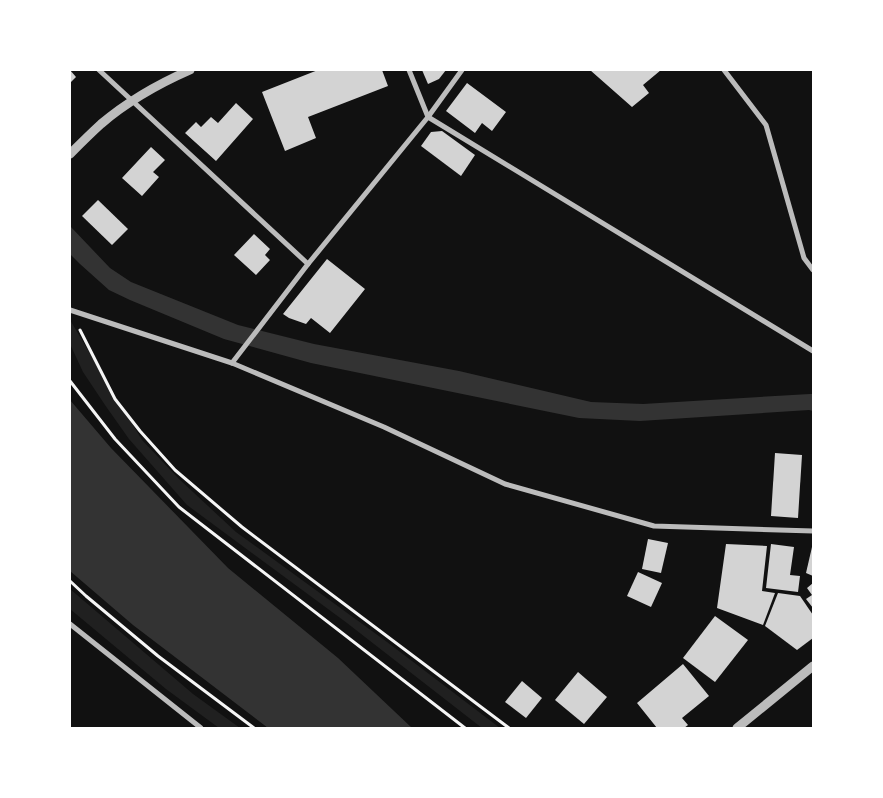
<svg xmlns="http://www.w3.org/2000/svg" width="883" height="798" viewBox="0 0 883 798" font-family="Arial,sans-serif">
<rect width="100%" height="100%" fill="#111"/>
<!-- green -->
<g fill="#202020">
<polygon points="70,320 142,440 179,479 236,532 387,642 500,728 482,728 347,623 187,505 129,439 105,405 83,372 70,344"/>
<polygon points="70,589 193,694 240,728 219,728 166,689 70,609"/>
</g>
<!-- water -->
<g fill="#333">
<polygon points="70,226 110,268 131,282 238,325 314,344 459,371 591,402 643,404 810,394 813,394 813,411 809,410 640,421 579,418 311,363 224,339 130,300 109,290 80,264 70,254"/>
<polygon points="70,400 111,448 228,568 338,658 412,728 268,728 133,625 70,571"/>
</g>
<!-- building -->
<g fill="#d3d3d3">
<polygon points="70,70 76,77 70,83"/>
<polygon points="318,70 382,70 388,86 308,117 316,138 285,151 262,92"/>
<polygon points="422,70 446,70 439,79 428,84"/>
<polygon points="590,70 661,70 643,85 649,93 632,107"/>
<polygon points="467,83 506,112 492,131 482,123 475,133 446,111"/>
<polygon points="236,103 253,119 216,161 185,133 196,122 201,127 211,117 218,123"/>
<polygon points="442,131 475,155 461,176 421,146 431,132"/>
<polygon points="151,147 165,160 153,172 159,177 142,196 122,178"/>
<polygon points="98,200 128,229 112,245 82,216"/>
<polygon points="254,234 270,249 265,255 270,260 256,275 234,255"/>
<polygon points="327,259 365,289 330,333 311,318 306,324 289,318 283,314"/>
<polygon points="775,453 802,455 798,518 771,516"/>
<polygon points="648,539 668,543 661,573 642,569"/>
<polygon points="726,544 767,546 762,591 775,593 763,625 717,608"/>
<polygon points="771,544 794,547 790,575 800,576 798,592 766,588"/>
<polygon points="812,547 813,547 813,576 806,573"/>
<polygon points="638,572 662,583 651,607 627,596"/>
<polygon points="813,583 813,608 806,599 812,595 807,588"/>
<polygon points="778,593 800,596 813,615 813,638 797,650 765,626"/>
<polygon points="715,616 748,640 715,682 683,658"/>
<polygon points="683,664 709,696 682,718 688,725 684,728 657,728 637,703"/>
<polygon points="578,672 607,697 584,724 555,700"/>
<polygon points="522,681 542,698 526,718 505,702"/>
</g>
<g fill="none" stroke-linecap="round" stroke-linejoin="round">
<!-- path -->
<g stroke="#f5f5f5" stroke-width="3">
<polyline points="80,330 115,399 140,431 175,470 242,527 509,728"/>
<polyline points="70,381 115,439 179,507 465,728"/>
<polyline points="70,581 86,596 158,656 254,728"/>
</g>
<!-- minor -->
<g stroke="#bcbcbc" stroke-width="5">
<polyline points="99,70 308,264"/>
<polyline points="409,70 428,117 813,351"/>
<polyline points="724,70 766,125 804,258 813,270"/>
<polyline points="70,310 232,363 384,427 505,484 654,526 813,531"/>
<polyline points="232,363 308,264 428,117 462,70"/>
<polyline points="70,624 201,728"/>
</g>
<!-- tertiary -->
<g stroke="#bcbcbc" stroke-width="9">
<path d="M70,154C80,144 90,134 101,124C128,101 158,84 190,70"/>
<polyline points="737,728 813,666"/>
</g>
</g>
<!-- border -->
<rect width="883" height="798" fill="none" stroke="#ffffff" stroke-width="142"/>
</svg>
